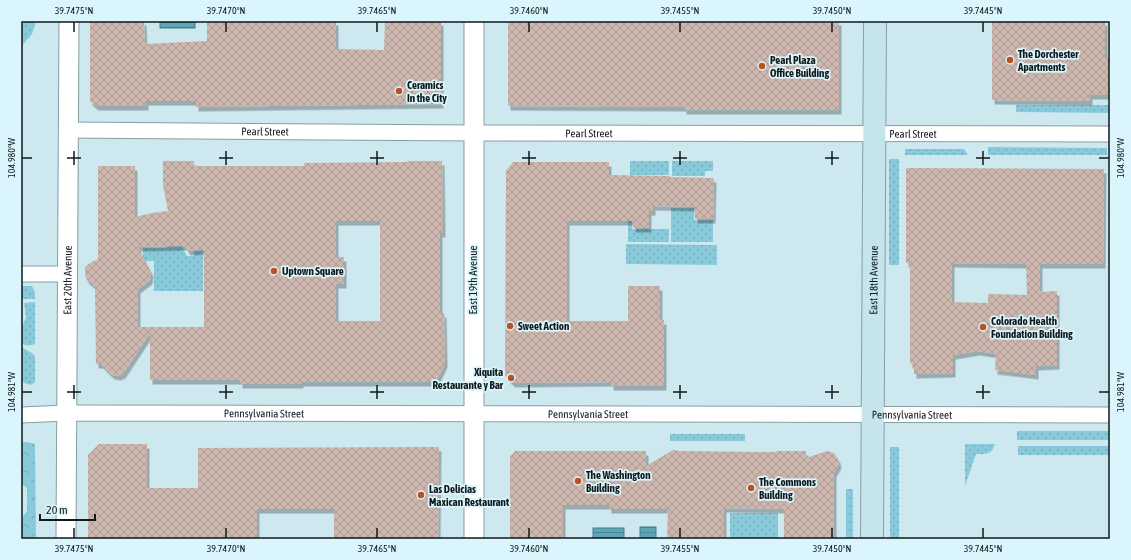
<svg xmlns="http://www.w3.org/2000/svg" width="1131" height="560" viewBox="0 0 1131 560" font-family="'Asap Condensed',sans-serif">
<defs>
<pattern id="grass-dots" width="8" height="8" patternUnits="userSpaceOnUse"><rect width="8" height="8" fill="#89cada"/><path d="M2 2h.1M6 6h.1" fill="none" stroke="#75adba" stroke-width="1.8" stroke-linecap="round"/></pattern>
<pattern id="park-crowns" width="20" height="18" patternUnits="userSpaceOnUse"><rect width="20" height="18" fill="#89cada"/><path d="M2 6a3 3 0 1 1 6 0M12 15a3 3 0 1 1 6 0" fill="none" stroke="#75adba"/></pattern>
<pattern id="water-rules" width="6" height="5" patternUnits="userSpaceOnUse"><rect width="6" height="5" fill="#5ca6b8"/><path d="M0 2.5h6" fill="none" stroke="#4a8695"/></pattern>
<pattern id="building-cross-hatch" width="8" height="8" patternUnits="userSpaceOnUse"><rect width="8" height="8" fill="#ccb6ad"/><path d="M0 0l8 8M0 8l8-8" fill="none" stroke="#ae9c94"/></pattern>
<filter id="shadow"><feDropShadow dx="2.5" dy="4.5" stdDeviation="0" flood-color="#0004"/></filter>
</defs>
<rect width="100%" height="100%" fill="#cee8ef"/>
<!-- grass -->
<g fill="url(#grass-dots)">
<polygon points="24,21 36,21 32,34 21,47 21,28"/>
<polygon points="1016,105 1110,105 1110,113 1016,112"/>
<polygon points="988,147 1107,148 1107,155 988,155"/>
<polygon points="905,149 964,149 968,155 905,155"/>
<rect x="889" y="159" width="10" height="106"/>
<rect x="630" y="161" width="39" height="14"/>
<polygon points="672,161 713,161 713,171 705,171 705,176 672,176"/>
<polygon points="671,208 694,208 694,220 713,220 713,242 671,242"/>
<polygon points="628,214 632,214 632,229 669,229 669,242 628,242"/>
<polygon points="194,236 203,236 203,291 154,291 154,261 143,261 143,248 167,248 167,239 178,239 187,256 194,256"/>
<polygon points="626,244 717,245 717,265 626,264"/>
<polygon points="21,286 32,286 35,293 35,299 21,299"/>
<path d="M35,302V344C29,346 26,346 21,343V328L26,318L24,303Z"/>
<polygon points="21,347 32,353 35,356 35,382 31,385 24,383 21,379"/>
<rect x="1017" y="431" width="93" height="9"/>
<rect x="670" y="434" width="75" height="7"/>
<path d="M965,444H995C992,455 986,454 976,454L965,486Z"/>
<rect x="1018" y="446" width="92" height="9"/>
<rect x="890" y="447" width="9" height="92"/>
<rect x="846" y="489" width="7" height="50"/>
<rect x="730" y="513" width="48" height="26"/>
</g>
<!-- park -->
<polygon fill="url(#park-crowns)" points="21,442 28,442 35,444 36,539 21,539 21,519 27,511 27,488 21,483"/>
<!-- water -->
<g fill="url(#water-rules)" stroke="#457b89">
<rect x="160" y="21" width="35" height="7"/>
<rect x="640" y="527" width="16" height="12"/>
<rect x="593" y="528" width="31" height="11"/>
</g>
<!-- building -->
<g fill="url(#building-cross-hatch)" fill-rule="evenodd" filter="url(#shadow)">
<polygon points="90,21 144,21 145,44 207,41 207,21 336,21 336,49 384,50 385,21 441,21 441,104 196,107 196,101 146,101 146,106 96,106 90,101"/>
<polygon points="508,21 839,21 839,110 684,110 684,107 508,106"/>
<polygon points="992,21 1105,21 1105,58 1110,58 1110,95 1090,95 1090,101 992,100"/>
<path d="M163,161H194V166H304V163L407,162V161H442L443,233H440V313H444L445,363L438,378L433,382H301V384H240V380H150V333L123,374L118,376L112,375L101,364H96L95,286L87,280L85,275V267L90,263L98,259V166H135V217L152,213L168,211L163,185ZM336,221H380V321H336V284H344V257H336ZM185,246L188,251L204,250V327H138V289L150,280L151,272L138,247Z"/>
<polygon points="513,162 609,162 609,175 670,176 670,177 714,178 713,219 695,219 695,207 653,206 653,211 649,211 649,228 633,228 633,221 567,221 567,321 628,321 628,286 660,286 660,320 664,320 664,386 611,386 611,382 513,383 505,376 506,171"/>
<path d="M906,168L1104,169L1103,264H1040V292L1057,291V365L1036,366V375L995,370L996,354L978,351L953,355V373L914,374V363L910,364V263H906ZM952,263L1026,264L1027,295L988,294V303L952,302Z"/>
<polygon points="99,444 147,444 147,488 198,488 198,448 439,447 438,539 334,539 334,509 257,509 257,539 88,539 88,455"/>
<polygon points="673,450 680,451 776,452 776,451 806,451 806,458 827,451 834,453 838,459 839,464 834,473 834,539 784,539 784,509 724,508 724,539 667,539 668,509 609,509 609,505 563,505 563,538 510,539 510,457 515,451 646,451 646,466"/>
</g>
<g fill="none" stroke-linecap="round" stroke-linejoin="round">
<defs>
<g id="minor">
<path id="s1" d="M68,130L473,133L1110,134"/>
<polyline points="21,274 68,274"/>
<path id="s2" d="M21,415L67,413L1110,415"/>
</g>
<g id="tertiary">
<path id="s3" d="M66,539L69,21"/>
<polyline points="474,539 474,21"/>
</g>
<g id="secondary">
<path id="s4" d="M872,539L875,21"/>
</g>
</defs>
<!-- minor casing -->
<use href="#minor" stroke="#869fa5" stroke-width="17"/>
<!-- tertiary casing -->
<use href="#tertiary" stroke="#869fa5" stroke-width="21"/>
<!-- secondary casing -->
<use href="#secondary" stroke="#869fa5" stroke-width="24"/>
<!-- minor -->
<use href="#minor" stroke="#fff" stroke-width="15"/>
<!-- tertiary -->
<use href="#tertiary" stroke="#fff" stroke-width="19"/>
<!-- secondary -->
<use href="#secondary" stroke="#c6e4eb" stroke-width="22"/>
</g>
<!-- ticks -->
<path fill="none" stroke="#0f181b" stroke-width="1.5" d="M74,22V32M226,22V32M377,22V32M529,22V32M680,22V32M832,22V32M983,22V32M74,151V165M226,151V165M377,151V165M529,151V165M680,151V165M832,151V165M983,151V165M22,158H32M67,158H81M219,158H233M370,158H384M522,158H536M673,158H687M825,158H839M976,158H990M1099,158H1109M74,385V399M226,385V399M377,385V399M529,385V399M680,385V399M832,385V399M983,385V399M22,392H32M67,392H81M219,392H233M370,392H384M522,392H536M673,392H687M825,392H839M976,392H990M1099,392H1109M74,528V538M226,528V538M377,528V538M529,528V538M680,528V538M832,528V538M983,528V538"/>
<!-- markers -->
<g fill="#b85224" stroke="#dbf5fc" stroke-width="1.5">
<circle cx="1010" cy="60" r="4"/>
<circle cx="762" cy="66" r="4"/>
<circle cx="399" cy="91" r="4"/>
<circle cx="274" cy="271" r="4"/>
<circle cx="510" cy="326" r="4"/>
<circle cx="983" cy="327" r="4"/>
<circle cx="511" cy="378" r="4"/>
<circle cx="578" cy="481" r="4"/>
<circle cx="751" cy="488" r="4"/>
<circle cx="421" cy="495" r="4"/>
</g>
<g text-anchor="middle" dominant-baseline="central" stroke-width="3.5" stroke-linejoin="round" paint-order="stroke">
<!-- poi labels -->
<g font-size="11" font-weight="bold" fill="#0f181b" stroke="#dbf5fc" text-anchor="start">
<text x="1018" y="54">The Dorchester<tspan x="1018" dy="13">Apartments</tspan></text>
<text x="770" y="60">Pearl Plaza<tspan x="770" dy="13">Office Building</tspan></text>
<text x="407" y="85">Ceramics<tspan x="407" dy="13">In the City</tspan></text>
<text x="282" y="271">Uptown Square</text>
<text x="991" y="321">Colorado Health<tspan x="991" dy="13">Foundation Building</tspan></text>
<text x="518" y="326">Sweet Action</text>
<text x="503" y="372" text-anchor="end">Xiquita<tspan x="503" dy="13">Restaurante y Bar</tspan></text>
<text x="586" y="475">The Washington<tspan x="586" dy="13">Building</tspan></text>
<text x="759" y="482">The Commons<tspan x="759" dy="13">Building</tspan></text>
<text x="429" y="489">Las Delicias<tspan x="429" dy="13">Maxican Restaurant</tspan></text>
</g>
<!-- street labels -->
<g font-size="11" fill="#0f181b" stroke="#dbf5fc">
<text stroke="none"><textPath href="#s1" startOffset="197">Pearl Street</textPath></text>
<text stroke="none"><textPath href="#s1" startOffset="521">Pearl Street</textPath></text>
<text stroke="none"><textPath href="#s1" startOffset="845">Pearl Street</textPath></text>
<text stroke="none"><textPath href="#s3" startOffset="259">East 20th Avenue</textPath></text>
<text transform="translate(473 280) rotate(-90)">East 19th Avenue</text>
<text stroke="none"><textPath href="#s4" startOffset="259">East 18th Avenue</textPath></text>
<text stroke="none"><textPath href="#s2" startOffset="243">Pennsylvania Street</textPath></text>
<text stroke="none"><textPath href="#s2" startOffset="567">Pennsylvania Street</textPath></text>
<text stroke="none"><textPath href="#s2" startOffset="891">Pennsylvania Street</textPath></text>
</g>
</g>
<!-- border -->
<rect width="1131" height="560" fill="none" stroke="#dbf5fc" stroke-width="44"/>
<!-- scale -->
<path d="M40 514v6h55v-6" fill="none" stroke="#0f181b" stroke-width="2"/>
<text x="46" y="514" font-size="12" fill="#0f181b" stroke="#dbf5fc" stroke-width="3" paint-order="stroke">20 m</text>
<rect x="22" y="22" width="1087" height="516" fill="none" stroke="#0f181b" stroke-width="1.5"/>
<g font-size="10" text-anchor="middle" fill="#0f181b">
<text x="74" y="14">39.7475°N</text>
<text x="226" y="14">39.7470°N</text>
<text x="377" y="14">39.7465°N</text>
<text x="529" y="14">39.7460°N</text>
<text x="680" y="14">39.7455°N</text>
<text x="832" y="14">39.7450°N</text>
<text x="983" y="14">39.7445°N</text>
<text transform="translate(1120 158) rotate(-90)" y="4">104.980°W</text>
<text transform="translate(11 158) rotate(-90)" y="4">104.980°W</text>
<text transform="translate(1120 392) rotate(-90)" y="4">104.981°W</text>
<text transform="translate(11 392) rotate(-90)" y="4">104.981°W</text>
<text x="74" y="552">39.7475°N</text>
<text x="226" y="552">39.7470°N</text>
<text x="377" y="552">39.7465°N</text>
<text x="529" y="552">39.7460°N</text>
<text x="680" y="552">39.7455°N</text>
<text x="832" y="552">39.7450°N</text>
<text x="983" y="552">39.7445°N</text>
</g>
</svg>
